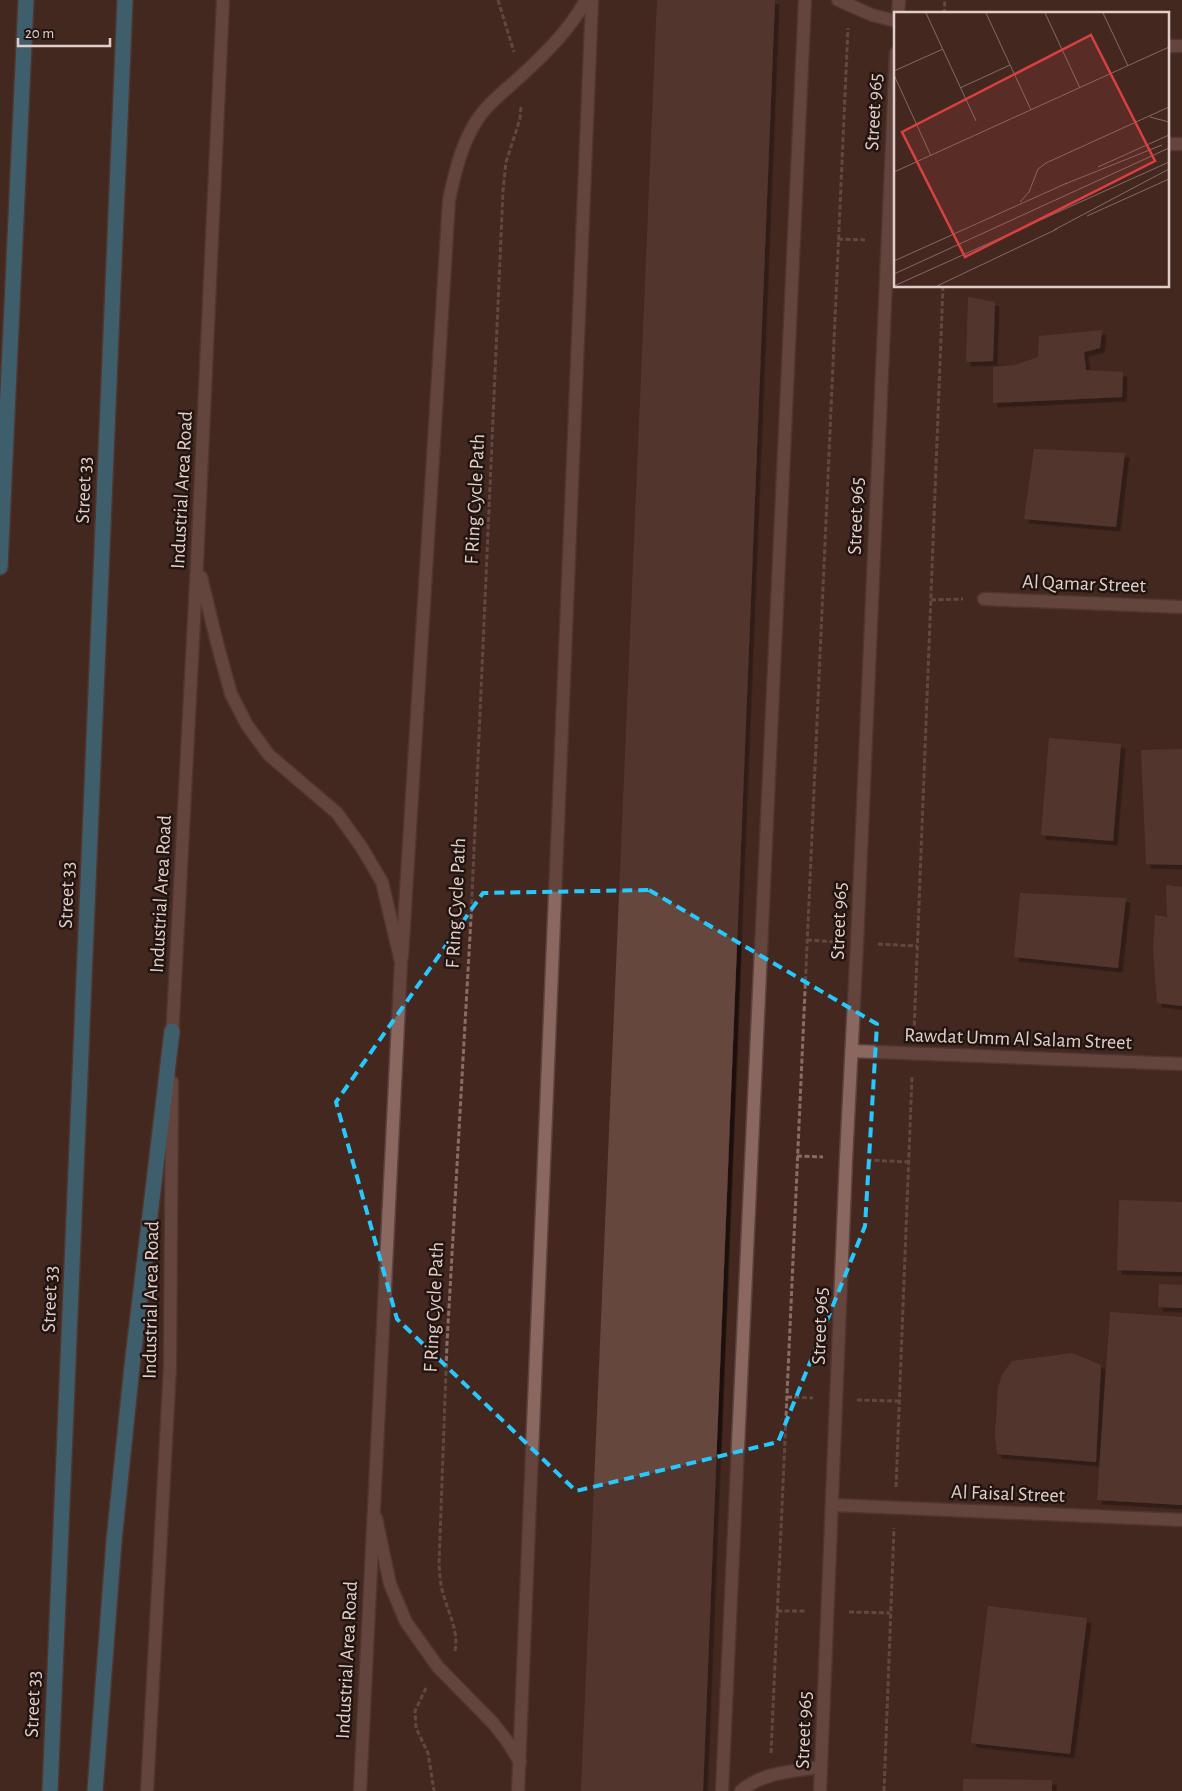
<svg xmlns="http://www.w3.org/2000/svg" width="1182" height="1791" viewBox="0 0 1182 1791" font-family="'Alegreya Sans',sans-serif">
<defs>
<filter id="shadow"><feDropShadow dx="4.5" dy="4.5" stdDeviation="0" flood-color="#0009"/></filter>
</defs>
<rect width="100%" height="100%" fill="#442820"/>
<!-- building -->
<g fill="#65463e" filter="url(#shadow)">
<polygon points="657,0 775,0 703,1791 581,1791"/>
<polygon points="968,297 995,302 993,361 966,362"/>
<polygon points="1102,330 1100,348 1084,352 1086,370 1123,372 1122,397 993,403 993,367 1015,365 1038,357 1039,336"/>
<polygon points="1034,449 1125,453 1116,527 1024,519"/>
<polygon points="1049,738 1121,744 1113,841 1041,835"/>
<polygon points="1182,749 1182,865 1146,864 1141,750"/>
<polygon points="1166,885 1182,887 1182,1006 1157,1003 1153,949 1155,915 1167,917"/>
<polygon points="1020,893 1126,898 1118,968 1014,957"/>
<polygon points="1119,1200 1182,1202 1182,1272 1117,1270"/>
<polygon points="1159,1284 1182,1285 1182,1308 1158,1307"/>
<polygon points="1110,1312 1182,1317 1182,1505 1097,1500"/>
<polygon points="1072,1353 1101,1365 1096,1462 997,1454 995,1435 998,1387 1003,1373 1012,1361"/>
<polygon points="988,1606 1087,1618 1070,1754 971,1743"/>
<polygon points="963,1779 1052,1780 1052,1791 963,1791"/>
</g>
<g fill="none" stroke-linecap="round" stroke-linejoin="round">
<defs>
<g id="lane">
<polyline points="838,0 872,15 896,21"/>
<polyline points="1168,46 1182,46"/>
<path d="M402,957L449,200C455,173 460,149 474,125C485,105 505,91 522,75C546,53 570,29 586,0"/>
<polyline points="376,1518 390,1584 406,1622 438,1667 493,1723 507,1741 520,1762"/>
<polyline points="518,1791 592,0"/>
<polyline points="722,1791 805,0"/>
<path d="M741,1791C762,1772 795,1771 821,1767"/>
</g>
<g id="street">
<polyline points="898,14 899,0"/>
<polyline points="1168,144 1182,144"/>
<polyline points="984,599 1182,607"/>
<polyline points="852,1051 1182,1064"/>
<polyline points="833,1505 1182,1520"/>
<polyline points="820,1791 846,1159 857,943 896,53"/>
</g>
<g id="secondary">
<polyline points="201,577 217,643 231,694 247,725 269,755 337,813 362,848 382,882 401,962 360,1791"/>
<polyline points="172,1039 197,563 223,0"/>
<polyline points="147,1791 170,1367 172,1082"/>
</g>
<g id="highway">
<polyline points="0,567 26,0"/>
<polyline points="50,1791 125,0"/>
<polyline points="95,1791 114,1541 132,1366 172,1031"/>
</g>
</defs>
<!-- lane casing -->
<use href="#lane" stroke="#5d453f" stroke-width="15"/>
<!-- street casing -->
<use href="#street" stroke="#5d453f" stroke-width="15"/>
<!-- secondary casing -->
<use href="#secondary" stroke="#5d453f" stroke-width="15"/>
<!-- highway casing -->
<use href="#highway" stroke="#5d453f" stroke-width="18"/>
<!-- path -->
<g stroke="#866e67" stroke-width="3" stroke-dasharray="5 2.5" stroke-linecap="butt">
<polyline points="498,0 514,52"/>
<polyline points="944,14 945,0"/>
<polyline points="838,239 865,240"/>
<polyline points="931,600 963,599"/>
<polyline points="807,940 836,942"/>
<polyline points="878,944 917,946"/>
<polyline points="914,1033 943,286"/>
<polyline points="797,1156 823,1157"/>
<polyline points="867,1160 909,1162"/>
<polyline points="787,1397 813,1398"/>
<polyline points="857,1400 899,1401"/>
<polyline points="896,1487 912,1076"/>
<polyline points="777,1611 805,1611"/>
<polyline points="849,1612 890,1613"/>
<path d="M455,1651C459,1630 448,1613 443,1593C440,1584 440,1574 439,1565L447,1343L471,918L503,191L506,162L520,119L521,106"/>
<polyline points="426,1688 415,1711 416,1728 428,1753 434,1791"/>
<polyline points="771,1753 848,28"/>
<polyline points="884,1791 894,1528"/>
</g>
<!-- lane -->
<use href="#lane" stroke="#8a6860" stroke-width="12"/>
<!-- street -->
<use href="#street" stroke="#8a6860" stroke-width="12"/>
<!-- secondary -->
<use href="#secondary" stroke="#8a6860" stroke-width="12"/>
<!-- highway -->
<use href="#highway" stroke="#3aa0c6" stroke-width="15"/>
</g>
<!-- marked area -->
<path d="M0 0H1182V1791H0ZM649,890L877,1024L865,1226L778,1442L576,1491L397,1319L336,1102L483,893Z" fill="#442820" fill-opacity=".55" fill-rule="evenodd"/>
<path fill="none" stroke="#26c9fe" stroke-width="4" stroke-dasharray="10 6" stroke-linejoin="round" d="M649,890L877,1024L865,1226L778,1442L576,1491L397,1319L336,1102L483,893Z"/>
<g text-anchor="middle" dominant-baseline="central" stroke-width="5" stroke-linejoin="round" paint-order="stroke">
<!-- street labels -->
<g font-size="20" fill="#e1cec9" stroke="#221511">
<text transform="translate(874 112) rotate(-87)">Street 965</text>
<text transform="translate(84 490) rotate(-88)">Street 33</text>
<text transform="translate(182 490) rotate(-87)">Industrial Area Road</text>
<text transform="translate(475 499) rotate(-87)">F Ring Cycle Path</text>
<text transform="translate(856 516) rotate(-88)">Street 965</text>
<text transform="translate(1084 584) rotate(2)">Al Qamar Street</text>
<text transform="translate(161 894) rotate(-87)">Industrial Area Road</text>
<text transform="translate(67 895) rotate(-88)">Street 33</text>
<text transform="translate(456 903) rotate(-87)">F Ring Cycle Path</text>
<text transform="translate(839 921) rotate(-88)">Street 965</text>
<text transform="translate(1018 1039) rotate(2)">Rawdat Umm Al Salam Street</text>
<text transform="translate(50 1299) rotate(-88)">Street 33</text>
<text transform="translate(151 1300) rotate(-89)">Industrial Area Road</text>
<text transform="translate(434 1307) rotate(-87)">F Ring Cycle Path</text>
<text transform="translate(820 1326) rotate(-88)">Street 965</text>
<text transform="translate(1008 1494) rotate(2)">Al Faisal Street</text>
<text transform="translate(347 1660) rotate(-87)">Industrial Area Road</text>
<text transform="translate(33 1704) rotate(-88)">Street 33</text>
<text transform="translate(804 1730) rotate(-88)">Street 965</text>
</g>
</g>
<!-- overview -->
<g transform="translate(894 12)">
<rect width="275" height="275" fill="#442820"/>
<path fill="none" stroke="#836a64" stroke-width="1" d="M32,1L82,109M92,1L137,98M151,1L186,76M209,1L234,54M0,59L49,37M0,63L37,144M66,76L116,53M256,105L275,110M204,155L275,123M0,160L275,35M171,172L268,133M126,190L135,180L144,157L152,151L275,95M193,204L275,167M160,218L275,157M0,249L173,171M0,262L275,136M0,274L275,150M43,274L163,217"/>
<path fill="#d84140" fill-opacity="0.15" stroke="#d84140" stroke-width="2.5" d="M197,23L261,149L71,245L8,120Z"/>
<rect width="275" height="275" fill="none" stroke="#e1cec9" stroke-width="2.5"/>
</g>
<!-- scale -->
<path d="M18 38v8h92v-8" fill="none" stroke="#e1cec9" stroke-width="2.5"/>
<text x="25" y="38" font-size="15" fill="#e1cec9" stroke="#221511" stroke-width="4" paint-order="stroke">20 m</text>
</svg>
